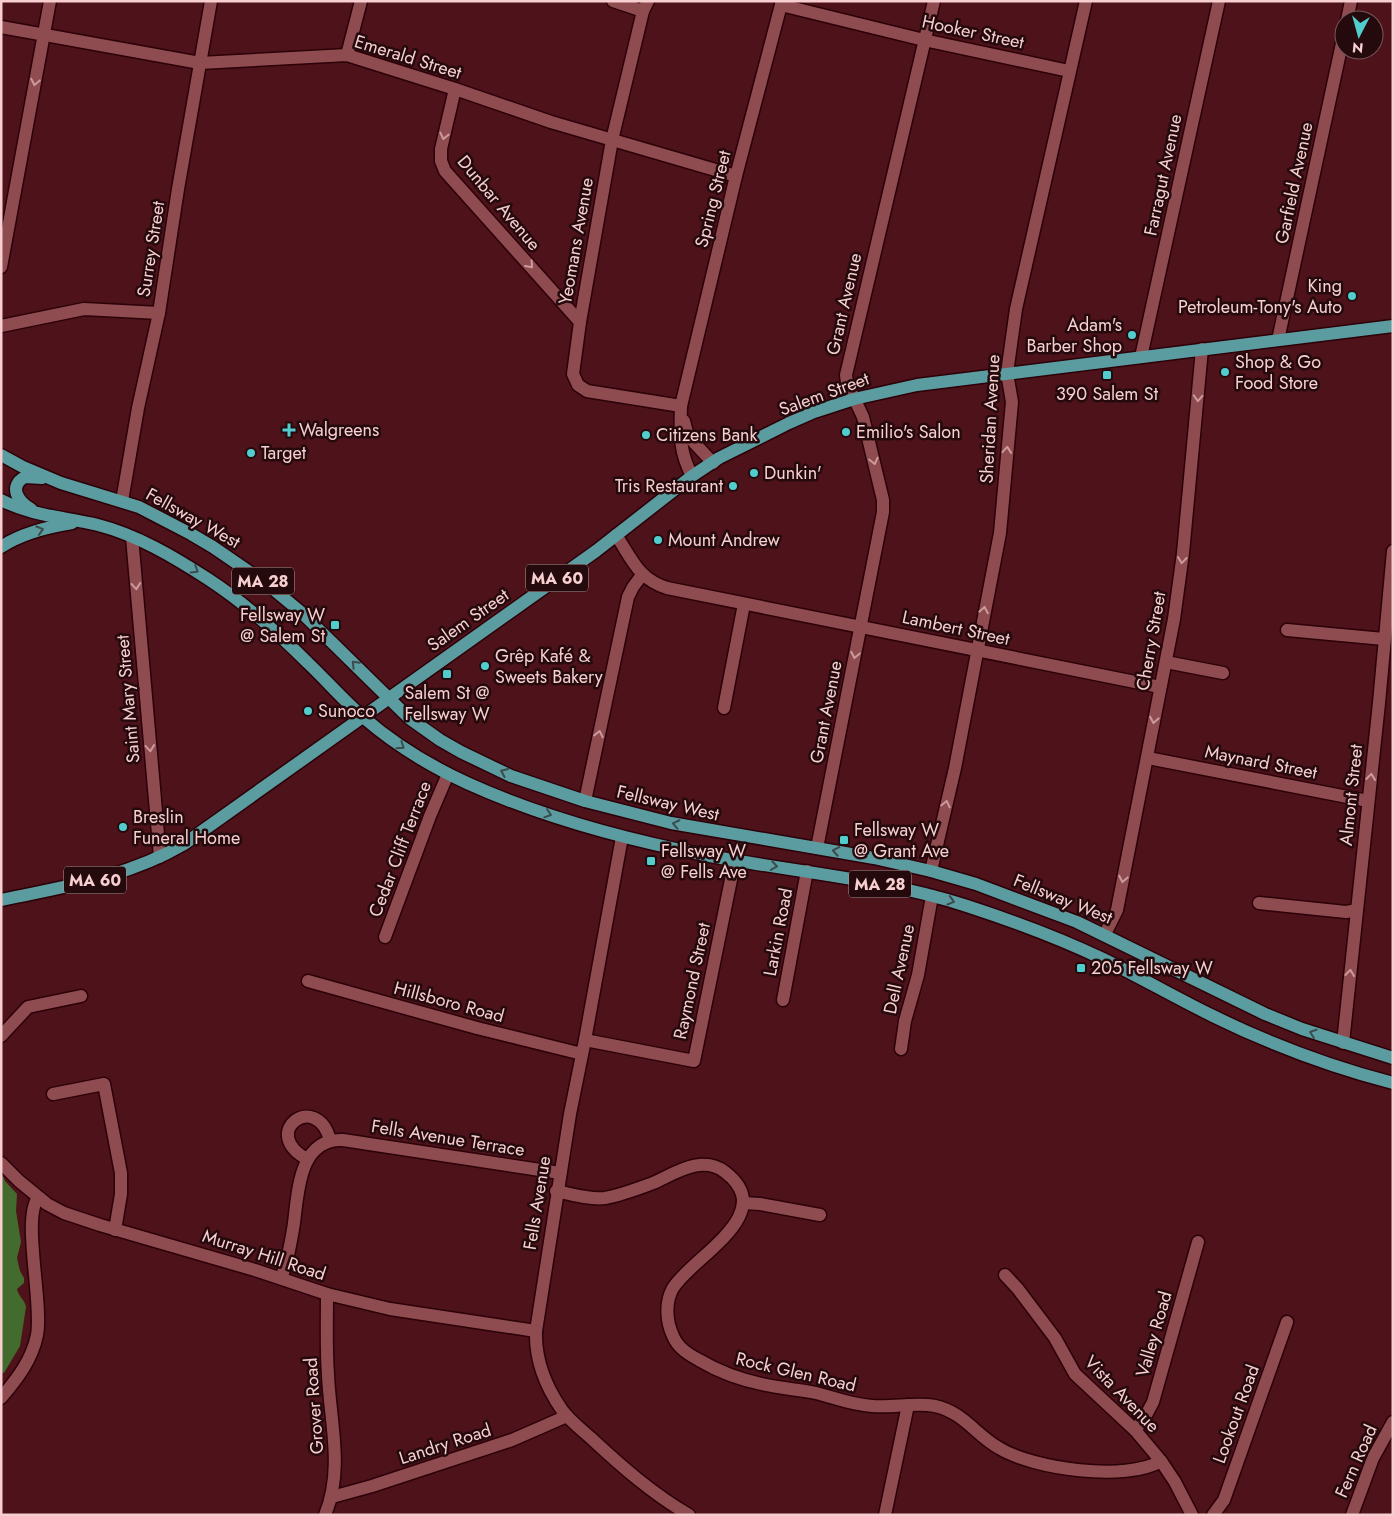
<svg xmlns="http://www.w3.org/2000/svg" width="1394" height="1516" viewBox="0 0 1394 1516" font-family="Jost,sans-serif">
<rect width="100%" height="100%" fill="#4e121b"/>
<!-- forest -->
<path fill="#436b2e" d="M1,1172L5,1181L17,1194L16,1211L21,1242L17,1258L20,1271L24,1278V1283L17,1289C18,1296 25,1300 26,1307L20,1346L4,1373L1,1372Z"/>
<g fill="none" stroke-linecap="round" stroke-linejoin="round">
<defs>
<g id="street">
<polyline points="613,1 643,11"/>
<polyline points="648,1 643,11 612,140 580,322 573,374 578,385 587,391 681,406"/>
<polyline points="781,5 924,40 1069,71"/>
<polyline points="1347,20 1351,1"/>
<polyline points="1,27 200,63 347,55 455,89 551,122 736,176"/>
<polyline points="347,55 361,1"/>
<polyline points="455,89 441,149 441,161 445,171 580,322"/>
<polyline points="1,267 50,1"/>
<polyline points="1,326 84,309 159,313"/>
<polyline points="1278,340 1344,34"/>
<polyline points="1141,357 1219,1"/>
<polyline points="122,501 138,408 159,313 178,189 211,1"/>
<path d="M616,535C632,559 638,579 667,588L1160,687"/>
<polyline points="132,537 160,857"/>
<polyline points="1287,630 1384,639"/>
<polyline points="1166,662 1223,673"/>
<polyline points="724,708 744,604"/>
<polyline points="1148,758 1368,801"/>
<polyline points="585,801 628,597 633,587 642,575"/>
<polyline points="817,848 883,512 883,500 863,417 847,383 846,375 934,1"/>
<polyline points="931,871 955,768 1000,533 1012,402 1007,373 1016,309 1086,1"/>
<polyline points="1259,903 1346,912 1357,910"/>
<polyline points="1105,934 1117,910 1174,619 1183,553 1202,349"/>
<polyline points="385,937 430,816 448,774"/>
<polyline points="308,981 477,1028 582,1054"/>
<polyline points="783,1000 807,871"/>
<polyline points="1,1036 28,1007 81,996"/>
<polyline points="585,1040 694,1061 735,860"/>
<polyline points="1343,1043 1379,703 1393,551"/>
<polyline points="901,1049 905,1021 918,975 932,896"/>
<polyline points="53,1094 104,1084 121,1173 121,1194 115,1230"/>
<path d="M307,1159C258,1132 317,1090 330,1140"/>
<path d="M556,1191C571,1194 590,1200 605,1198C622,1195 637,1189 653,1183C674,1174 702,1154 725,1172C780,1214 693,1256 673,1288C665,1302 666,1321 673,1336C678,1348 688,1354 699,1360C724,1375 754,1384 784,1388C796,1390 808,1391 820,1394C838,1399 853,1405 872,1406C893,1408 915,1402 935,1406C963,1412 976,1435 999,1448C1033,1469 1126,1482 1161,1461"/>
<polyline points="743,1203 760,1204 820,1215"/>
<polyline points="1005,1275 1018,1289 1055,1338 1075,1374 1135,1430 1161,1461 1175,1482 1192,1515"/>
<path d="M281,1278L286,1265C289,1251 292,1237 294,1223C298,1192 299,1138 343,1140L560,1173"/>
<polyline points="1135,1430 1145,1417 1153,1402 1198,1242"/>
<polyline points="332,1497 372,1486 512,1440 567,1416"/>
<path d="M325,1515C344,1469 330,1422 328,1375C326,1348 327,1321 327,1294"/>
<polyline points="885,1515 908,1405"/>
<polyline points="1213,1515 1224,1500 1287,1322"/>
</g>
<g id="secondary">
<polyline points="684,421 688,436 713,463"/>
<path d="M692,476C679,451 680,434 681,406L736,176L782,1"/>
<path d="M622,837L585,1040L570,1114L536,1331C535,1359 546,1387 562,1410C570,1421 582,1430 592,1439C622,1467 653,1494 689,1515"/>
<polyline points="1,1163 19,1181 47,1204 64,1213 100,1225 255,1270 327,1294 390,1309 536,1331"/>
<path d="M1,1398C17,1379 32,1360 37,1335C43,1303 22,1218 38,1198"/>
<polyline points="1352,1515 1373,1458 1393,1422"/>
</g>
<g id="primary">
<polyline points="1,455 23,467 61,483 139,507 191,534 213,547 267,584 302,613 409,718 440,740 461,752 511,776 585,801 671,823 874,858 931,871 976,884 1077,922 1265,1014 1302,1029 1393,1058"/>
<path d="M1,500C32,516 65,517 98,525C137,535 174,557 208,579C245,603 277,632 308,663C327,681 344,701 363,717C394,744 430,766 467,783C544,818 627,840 710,856C796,872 883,879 967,906C1013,921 1059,938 1103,959C1140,977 1176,998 1213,1016C1270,1044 1331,1067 1393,1083"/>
<path d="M31,509C18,502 8,486 25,477L42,478"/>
<path d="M1,547C22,533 47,527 72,523"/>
<path d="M1,900C64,887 128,877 184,844L596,551L692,476L719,458L789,423L814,412L854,399L917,385L1393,326"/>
</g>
</defs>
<!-- street casing -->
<use href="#street" stroke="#2c0108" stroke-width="15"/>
<!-- secondary casing -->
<use href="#secondary" stroke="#2c0108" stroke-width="15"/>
<!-- primary casing -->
<use href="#primary" stroke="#2c0108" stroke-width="15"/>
<!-- street -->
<use href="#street" stroke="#8e4b50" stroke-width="12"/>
<!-- secondary -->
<use href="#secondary" stroke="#8e4b50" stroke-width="12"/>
<!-- primary -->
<use href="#primary" stroke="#5a9c9f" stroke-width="12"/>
</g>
<!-- one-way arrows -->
<defs><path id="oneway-chevron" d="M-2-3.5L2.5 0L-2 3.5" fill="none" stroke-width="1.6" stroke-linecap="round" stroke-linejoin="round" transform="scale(1.25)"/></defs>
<g stroke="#cd9a9d">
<use href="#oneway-chevron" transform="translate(35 82) rotate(101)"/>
<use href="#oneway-chevron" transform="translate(444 136) rotate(102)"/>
<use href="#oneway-chevron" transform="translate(530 265) rotate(48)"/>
<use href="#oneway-chevron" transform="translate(1198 398) rotate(93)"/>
<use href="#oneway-chevron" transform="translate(1007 450) rotate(-85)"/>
<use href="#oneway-chevron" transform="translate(874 461) rotate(77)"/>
<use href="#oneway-chevron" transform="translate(1182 560) rotate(97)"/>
<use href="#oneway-chevron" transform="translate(136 586) rotate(85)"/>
<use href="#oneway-chevron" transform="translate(984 610) rotate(-80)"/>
<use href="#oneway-chevron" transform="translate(855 655) rotate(101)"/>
<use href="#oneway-chevron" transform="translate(1154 720) rotate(100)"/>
<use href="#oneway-chevron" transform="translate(599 734) rotate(-78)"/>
<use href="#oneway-chevron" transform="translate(150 748) rotate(85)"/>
<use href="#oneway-chevron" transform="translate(1371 777) rotate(-84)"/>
<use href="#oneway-chevron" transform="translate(946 804) rotate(-77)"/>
<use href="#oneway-chevron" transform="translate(1123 879) rotate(101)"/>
<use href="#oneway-chevron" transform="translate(1350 973) rotate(-84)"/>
</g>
<g stroke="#3c4c4e">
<use href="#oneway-chevron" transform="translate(40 530) rotate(-17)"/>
<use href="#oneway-chevron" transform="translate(195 570) rotate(32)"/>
<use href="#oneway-chevron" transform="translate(355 664) rotate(-134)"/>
<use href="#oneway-chevron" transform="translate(401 746) rotate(34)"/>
<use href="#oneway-chevron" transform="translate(504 772) rotate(-156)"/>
<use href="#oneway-chevron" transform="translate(548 814) rotate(19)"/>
<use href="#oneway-chevron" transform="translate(676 824) rotate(-168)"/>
<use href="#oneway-chevron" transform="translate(836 851) rotate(-170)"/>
<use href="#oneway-chevron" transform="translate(774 866) rotate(9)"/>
<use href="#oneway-chevron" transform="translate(951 901) rotate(16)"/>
<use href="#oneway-chevron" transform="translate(1313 1033) rotate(-161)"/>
</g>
<!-- markers -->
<g fill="#52cdce" stroke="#240a0c" stroke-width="2">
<circle cx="1352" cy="296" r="5"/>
<circle cx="1132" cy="335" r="5"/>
<circle cx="1225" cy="372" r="5"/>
<rect x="1102" y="370" width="10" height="10" rx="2.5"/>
<path d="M286.5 422.5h5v5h5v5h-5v5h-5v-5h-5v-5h5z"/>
<circle cx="846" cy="432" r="5"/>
<circle cx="646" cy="435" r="5"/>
<circle cx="251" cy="453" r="5"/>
<circle cx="754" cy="473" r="5"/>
<circle cx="733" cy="486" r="5"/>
<circle cx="658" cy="540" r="5"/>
<rect x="330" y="620" width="10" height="10" rx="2.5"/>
<circle cx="485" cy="666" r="5"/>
<rect x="442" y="669" width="10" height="10" rx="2.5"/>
<circle cx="308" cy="711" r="5"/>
<circle cx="123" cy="827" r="5"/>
<rect x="839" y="835" width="10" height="10" rx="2.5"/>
<rect x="646" y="856" width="10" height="10" rx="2.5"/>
<rect x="1076" y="963" width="10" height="10" rx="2.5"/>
</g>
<g text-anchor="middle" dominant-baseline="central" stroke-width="5" stroke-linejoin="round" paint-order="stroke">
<!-- shield labels -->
<g fill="#240a0c" stroke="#b89495" stroke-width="1">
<rect x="526" y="564.5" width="62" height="27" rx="4"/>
<rect x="232" y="567.5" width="62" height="27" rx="4"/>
<rect x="64" y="866.5" width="62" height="27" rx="4"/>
<rect x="849" y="870.5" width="62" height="27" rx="4"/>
</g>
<g font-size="16" font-weight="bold" fill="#f7cfd0">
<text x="557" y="578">MA 60</text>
<text x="263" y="581">MA 28</text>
<text x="95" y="880">MA 60</text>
<text x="880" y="884">MA 28</text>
</g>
<!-- street labels -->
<g font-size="18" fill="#f7cfd0" stroke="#240a0c">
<text transform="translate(973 32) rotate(12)">Hooker Street</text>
<text transform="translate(408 57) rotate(17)">Emerald Street</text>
<text transform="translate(1163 175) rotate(-78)">Farragut Avenue</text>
<text transform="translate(1294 183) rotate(-78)">Garfield Avenue</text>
<text transform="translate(713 199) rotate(-76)">Spring Street</text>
<text transform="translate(499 203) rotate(50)">Dunbar Avenue</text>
<text transform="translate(576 241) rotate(-80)">Yeomans Avenue</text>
<text transform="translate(151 249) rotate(-81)">Surrey Street</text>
<text transform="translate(844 304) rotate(-77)">Grant Avenue</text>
<text transform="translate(824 394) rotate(-20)">Salem Street</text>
<text transform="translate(990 419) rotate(-87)">Sheridan Avenue</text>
<text transform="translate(193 518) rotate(29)">Fellsway West</text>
<text transform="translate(468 620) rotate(-35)">Salem Street</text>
<text transform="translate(956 628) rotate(12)">Lambert Street</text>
<text transform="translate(1151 641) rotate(-80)">Cherry Street</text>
<text transform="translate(128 699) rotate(-95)">Saint Mary Street</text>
<text transform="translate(826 712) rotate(-79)">Grant Avenue</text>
<text transform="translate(1261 762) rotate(11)">Maynard Street</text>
<text transform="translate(1351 795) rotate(-84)">Almont Street</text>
<text transform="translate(668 803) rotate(13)">Fellsway West</text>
<text transform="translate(400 849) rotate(-69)">Cedar Cliff Terrace</text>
<text transform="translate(1063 899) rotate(22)">Fellsway West</text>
<text transform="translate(778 932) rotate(-79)">Larkin Road</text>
<text transform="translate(899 969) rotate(-78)">Dell Avenue</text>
<text transform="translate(692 981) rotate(-78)">Raymond Street</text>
<text transform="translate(449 1002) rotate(15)">Hillsboro Road</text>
<text transform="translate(448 1138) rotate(9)">Fells Avenue Terrace</text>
<text transform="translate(537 1203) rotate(-81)">Fells Avenue</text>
<text transform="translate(264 1255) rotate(18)">Murray Hill Road</text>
<text transform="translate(1154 1334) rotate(-74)">Valley Road</text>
<text transform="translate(796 1372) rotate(13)">Rock Glen Road</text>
<text transform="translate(1122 1394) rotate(46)">Vista Avenue</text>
<text transform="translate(314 1406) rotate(-94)">Grover Road</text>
<text transform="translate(1236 1414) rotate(-70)">Lookout Road</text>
<text transform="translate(445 1444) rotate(-18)">Landry Road</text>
<text transform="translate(1356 1461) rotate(-66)">Fern Road</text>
</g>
<!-- poi labels -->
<g font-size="18" fill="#f7cfd0" stroke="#240a0c" text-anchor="start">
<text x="1342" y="286" text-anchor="end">King<tspan x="1342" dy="21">Petroleum-Tony's Auto</tspan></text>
<text x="1122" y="325" text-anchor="end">Adam's<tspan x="1122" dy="21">Barber Shop</tspan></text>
<text x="1235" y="362">Shop &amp; Go<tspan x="1235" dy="21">Food Store</tspan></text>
<text x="1107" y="394" text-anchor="middle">390 Salem St</text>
<text x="299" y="430">Walgreens</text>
<text x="856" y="432">Emilio's Salon</text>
<text x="656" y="435">Citizens Bank</text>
<text x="261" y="453">Target</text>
<text x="764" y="473">Dunkin'</text>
<text x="723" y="486" text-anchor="end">Tris Restaurant</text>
<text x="668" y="540">Mount Andrew</text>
<text x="325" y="615" text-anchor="end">Fellsway W<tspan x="325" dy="21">@ Salem St</tspan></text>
<text x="495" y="656">Grêp Kafé &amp;<tspan x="495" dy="21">Sweets Bakery</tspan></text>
<text x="447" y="693" text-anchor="middle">Salem St @<tspan x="447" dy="21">Fellsway W</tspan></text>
<text x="318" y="711">Sunoco</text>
<text x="133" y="817">Breslin<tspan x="133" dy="21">Funeral Home</tspan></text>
<text x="854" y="830">Fellsway W<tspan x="854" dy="21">@ Grant Ave</tspan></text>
<text x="661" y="851">Fellsway W<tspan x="661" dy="21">@ Fells Ave</tspan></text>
<text x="1091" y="968">205 Fellsway W</text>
</g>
</g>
<!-- border -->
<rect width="1394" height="1516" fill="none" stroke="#f7cfd0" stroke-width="5"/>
<!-- north arrow -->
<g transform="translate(1359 35) rotate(186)"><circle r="24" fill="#240a0c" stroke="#78595a"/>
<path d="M0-4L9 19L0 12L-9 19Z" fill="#52cdce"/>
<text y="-8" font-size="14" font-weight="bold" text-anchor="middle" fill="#f7cfd0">N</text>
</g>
</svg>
